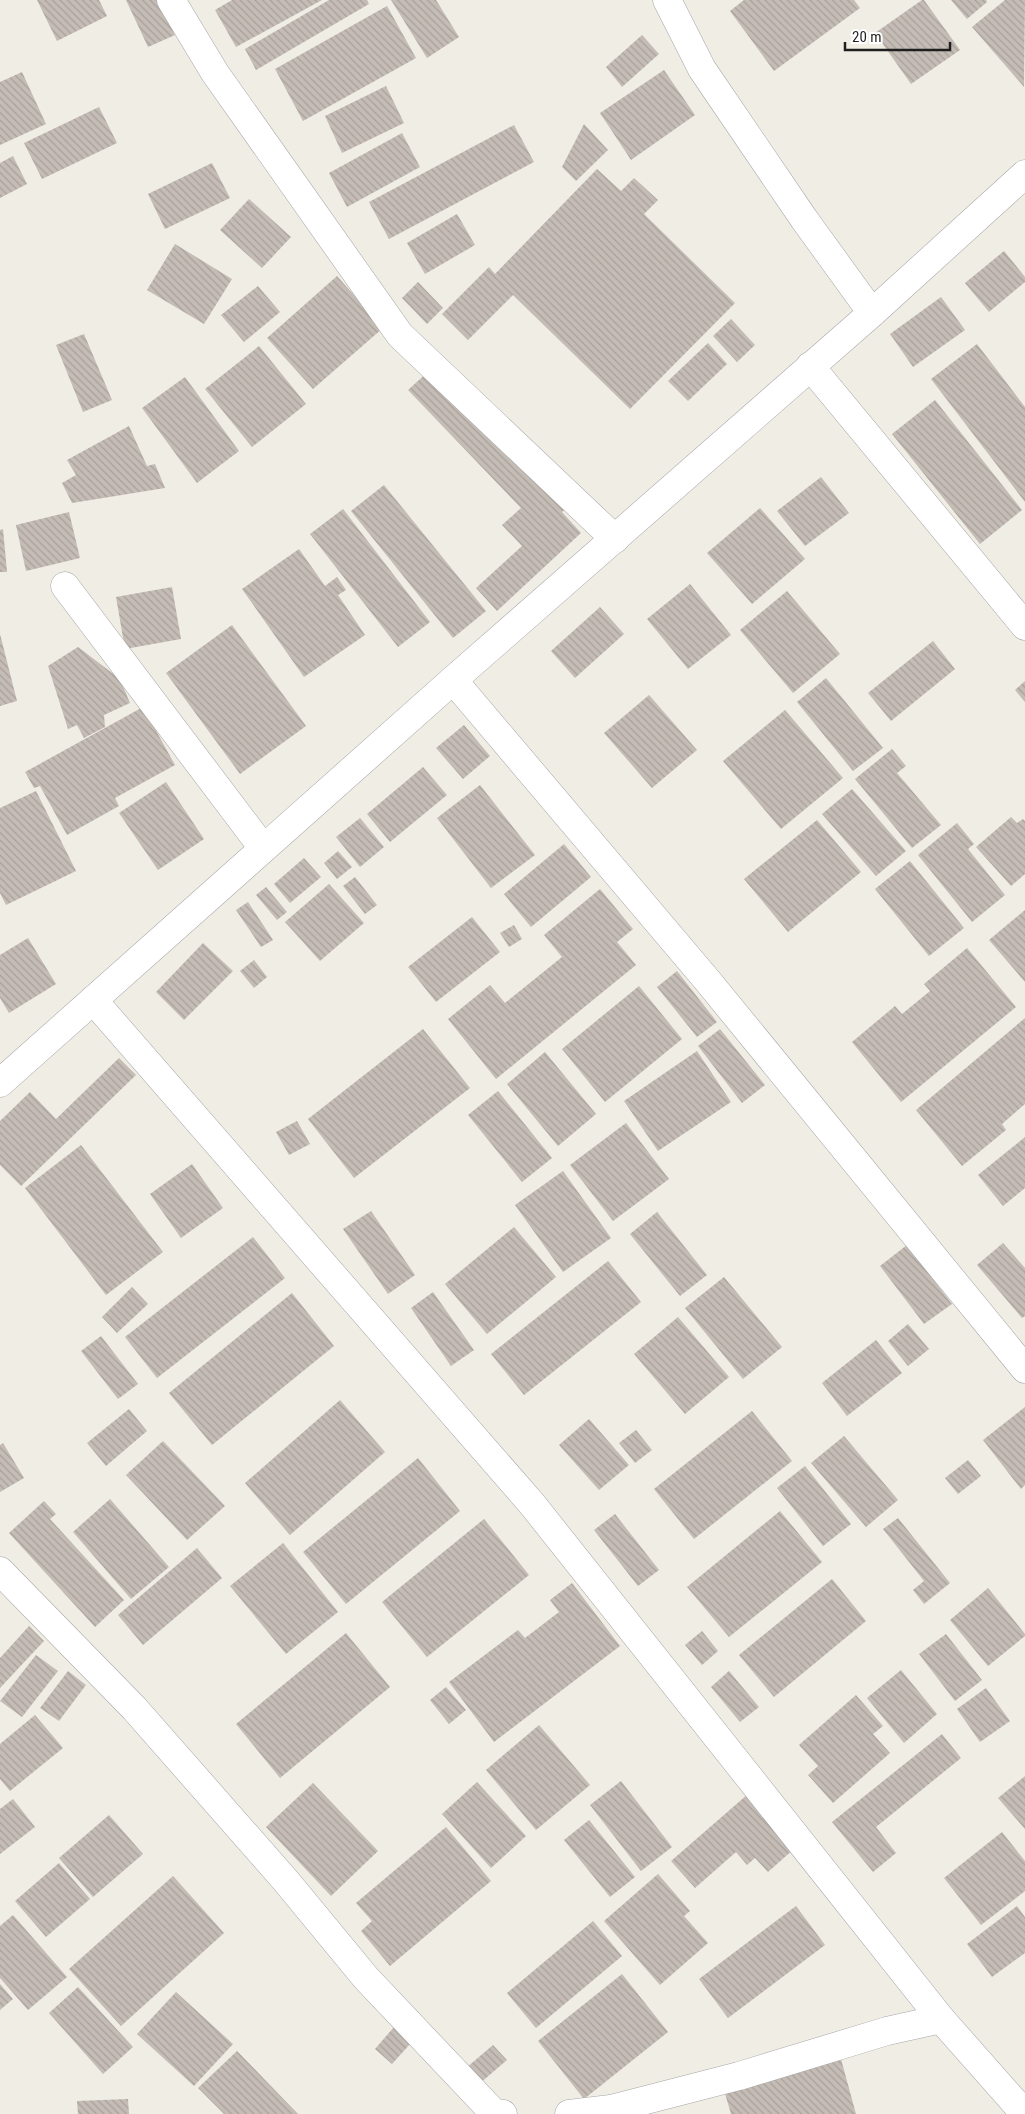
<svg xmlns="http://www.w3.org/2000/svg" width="1025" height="2114" viewBox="0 0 1025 2114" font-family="'Roboto Condensed',sans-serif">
<defs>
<pattern id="building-back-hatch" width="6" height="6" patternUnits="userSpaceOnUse" patternTransform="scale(1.25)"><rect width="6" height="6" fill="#c4bcb5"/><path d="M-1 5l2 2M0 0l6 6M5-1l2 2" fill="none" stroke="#a8a19b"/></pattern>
</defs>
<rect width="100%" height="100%" fill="#f0ede5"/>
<!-- building -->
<g fill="url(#building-back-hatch)">
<polygon points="37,0 99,0 107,16 57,41"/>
<polygon points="126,0 158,0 175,35 148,47"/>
<polygon points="232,0 322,0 236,47 215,10"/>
<polygon points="329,0 367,0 369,4 256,70 245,49"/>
<polygon points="391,0 436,0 459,37 427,58"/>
<polygon points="744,0 854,0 860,8 774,71 730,11"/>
<polygon points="922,0 924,0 960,50 911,84 875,33"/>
<polygon points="951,0 986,0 987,2 967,19"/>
<polygon points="1005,0 1025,0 1024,87 972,27"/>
<polygon points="387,6 416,58 303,121 275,69"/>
<polygon points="642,35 659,54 622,87 606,67"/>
<polygon points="664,70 695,115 631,160 600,113"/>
<polygon points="22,72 46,124 0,145 0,82"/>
<polygon points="386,86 404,123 342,153 325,116"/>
<polygon points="99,107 117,143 42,179 24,143"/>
<polygon points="584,124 608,150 576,181 562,167"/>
<polygon points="514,125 534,162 389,239 369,202"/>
<polygon points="402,133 420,167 347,207 329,173"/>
<polygon points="13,156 27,184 0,198 0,163"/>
<polygon points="212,163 230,198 165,229 148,194"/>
<polygon points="597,169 621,191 634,178 658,200 644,214 735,303 630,409 513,295 468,340 442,314 489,267 495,274"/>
<polygon points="249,199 291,237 262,268 220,230"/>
<polygon points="457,214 475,245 425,274 407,243"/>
<polygon points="175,244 232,279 204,324 147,290"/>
<polygon points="1004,251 1025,277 1025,282 989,312 965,283"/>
<polygon points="337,276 383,328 313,389 267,338"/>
<polygon points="418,282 443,308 427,324 402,298"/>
<polygon points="258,286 280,312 244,342 221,315"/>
<polygon points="941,297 965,330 913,367 890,334"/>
<polygon points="731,319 755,345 737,362 713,336"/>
<polygon points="84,334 112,400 83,412 56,345"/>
<polygon points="708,343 727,364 688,401 668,381"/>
<polygon points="977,344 1025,407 1025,502 931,379"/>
<polygon points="259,346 306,404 252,447 205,389"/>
<polygon points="430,370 568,507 562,512 581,533 497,611 476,588 522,546 502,525 521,508 408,390"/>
<polygon points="185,377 239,451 197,483 142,408"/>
<polygon points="935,400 1022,510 980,544 892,434"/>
<polygon points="129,426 147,466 155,464 165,488 72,503 62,483 76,475 67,460"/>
<polygon points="821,477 849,513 805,546 777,511"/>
<polygon points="384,485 486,611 453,638 351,511"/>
<polygon points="760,508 805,559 752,604 707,553"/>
<polygon points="343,509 430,622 398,647 310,534"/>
<polygon points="69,512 80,558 26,571 16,525"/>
<polygon points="3,529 7,572 0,572 0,530"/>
<polygon points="299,549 325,586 337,577 346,590 338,595 365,635 304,677 242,589"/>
<polygon points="690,584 731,635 688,669 647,619"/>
<polygon points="172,587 181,639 125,649 116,597"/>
<polygon points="787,591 840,654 793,693 740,630"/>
<polygon points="600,607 624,634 575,678 551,651"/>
<polygon points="232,625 306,726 240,774 166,673"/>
<polygon points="0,634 17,701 0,706"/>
<polygon points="933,641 955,669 891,721 868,693"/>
<polygon points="78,647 120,679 130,703 104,715 105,727 84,738 77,725 68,729 48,666"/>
<polygon points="826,678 883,748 853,771 797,702"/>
<polygon points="1025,681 1025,702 1015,690"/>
<polygon points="649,695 697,750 652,788 604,733"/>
<polygon points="143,707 175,765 115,798 119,806 67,835 40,786 34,788 25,772"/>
<polygon points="785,710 843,778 781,829 723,761"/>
<polygon points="464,725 490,756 463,779 436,748"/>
<polygon points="892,749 906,766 897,773 941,825 912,848 855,779"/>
<polygon points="423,767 447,795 390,842 367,814"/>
<polygon points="166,782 204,839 158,870 119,813"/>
<polygon points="480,785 535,855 491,888 437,818"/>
<polygon points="852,789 906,851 876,876 822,814"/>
<polygon points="36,791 76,871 6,905 0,893 0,808"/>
<polygon points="1011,817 1017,823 1023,819 1025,821 1025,874 1011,886 976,847"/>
<polygon points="360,818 384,847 360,867 336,837"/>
<polygon points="817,820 861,872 788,932 744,879"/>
<polygon points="957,823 974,844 968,849 1005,895 972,922 918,855"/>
<polygon points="564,844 591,877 531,927 504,894"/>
<polygon points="338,851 352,867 337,879 324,863"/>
<polygon points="304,858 321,877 290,903 274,884"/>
<polygon points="910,861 964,928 929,956 875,889"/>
<polygon points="355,877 377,905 365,914 343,886"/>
<polygon points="329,884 364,923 320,961 285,922"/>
<polygon points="266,887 287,912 277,920 256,895"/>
<polygon points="600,889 633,929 617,942 636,965 496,1079 448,1019 490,985 505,1003 562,957 544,935"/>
<polygon points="248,902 273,940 261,947 236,910"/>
<polygon points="1025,910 1025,982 989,940"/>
<polygon points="472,917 500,952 436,1002 408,967"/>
<polygon points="514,925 522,939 509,947 500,933"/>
<polygon points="28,938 56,984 9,1013 0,998 0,955"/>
<polygon points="203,943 233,971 184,1020 156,992"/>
<polygon points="967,948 1016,1007 901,1102 852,1042 895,1006 902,1014 930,991 924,984"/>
<polygon points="254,960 267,977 254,988 240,971"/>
<polygon points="677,971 717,1022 697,1037 657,987"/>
<polygon points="639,986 682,1039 605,1102 562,1049"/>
<polygon points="1025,1018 1025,1104 1002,1124 1006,1130 962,1166 916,1110"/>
<polygon points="423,1029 470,1088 354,1178 308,1119"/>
<polygon points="720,1029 765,1085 742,1103 698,1046"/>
<polygon points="697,1051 731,1102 658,1151 624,1101"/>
<polygon points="545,1052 596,1114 558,1146 507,1084"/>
<polygon points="119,1058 136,1075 21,1186 0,1165 0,1121 30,1092 56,1119"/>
<polygon points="498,1091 552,1158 522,1182 468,1115"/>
<polygon points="297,1121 310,1144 289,1155 276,1132"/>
<polygon points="626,1123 669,1179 613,1221 570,1165"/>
<polygon points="1025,1137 1025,1188 1003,1206 978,1175"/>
<polygon points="81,1145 163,1252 106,1295 25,1188"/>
<polygon points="192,1164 223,1208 181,1238 150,1194"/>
<polygon points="563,1171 611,1238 563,1272 515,1205"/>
<polygon points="371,1211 415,1275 388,1294 343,1229"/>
<polygon points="657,1212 707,1275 680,1296 630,1234"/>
<polygon points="514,1227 556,1277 487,1334 445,1284"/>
<polygon points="253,1237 285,1278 157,1378 125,1337"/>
<polygon points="1003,1243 1025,1268 1025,1316 1022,1318 977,1265"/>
<polygon points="907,1245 952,1304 924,1324 880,1266"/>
<polygon points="608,1261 641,1302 524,1395 491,1354"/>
<polygon points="724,1277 782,1347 743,1379 685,1308"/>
<polygon points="132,1287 148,1304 117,1333 102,1317"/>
<polygon points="433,1292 474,1350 451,1366 411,1308"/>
<polygon points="292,1293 334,1346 212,1445 169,1393"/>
<polygon points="678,1317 729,1377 685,1414 634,1354"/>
<polygon points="908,1324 929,1349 908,1366 888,1341"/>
<polygon points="101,1336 138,1384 118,1399 81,1351"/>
<polygon points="876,1340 902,1373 847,1416 822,1383"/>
<polygon points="340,1400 385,1452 290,1535 245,1483"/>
<polygon points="1025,1407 1025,1485 1021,1489 983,1440"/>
<polygon points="129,1409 147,1431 106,1466 87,1443"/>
<polygon points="752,1411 792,1461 694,1539 654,1489"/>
<polygon points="589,1419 629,1465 599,1490 559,1445"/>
<polygon points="636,1430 652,1450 635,1463 619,1443"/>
<polygon points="844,1436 898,1500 866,1527 811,1463"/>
<polygon points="163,1441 225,1506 187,1540 126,1475"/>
<polygon points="3,1443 24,1478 0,1492 0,1445"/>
<polygon points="418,1458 460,1511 346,1604 303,1552"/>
<polygon points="968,1460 981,1476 958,1494 945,1478"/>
<polygon points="805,1466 851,1524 823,1546 777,1488"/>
<polygon points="110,1499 169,1567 131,1599 73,1532"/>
<polygon points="44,1501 56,1514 50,1519 124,1600 95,1627 9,1533"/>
<polygon points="780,1511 822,1562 729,1637 687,1587"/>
<polygon points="615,1514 659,1570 638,1586 594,1530"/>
<polygon points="898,1518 950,1583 924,1604 913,1590 924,1581 883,1529"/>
<polygon points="484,1519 529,1575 427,1657 382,1602"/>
<polygon points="283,1543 338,1612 286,1654 230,1586"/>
<polygon points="197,1548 222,1578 143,1645 118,1615"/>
<polygon points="832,1579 866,1621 774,1697 739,1655"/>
<polygon points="572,1583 620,1646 494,1742 449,1682 518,1630 525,1638 559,1612 550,1600"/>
<polygon points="988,1588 1025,1634 1025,1636 988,1666 950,1620"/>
<polygon points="29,1626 44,1641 0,1688 0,1658"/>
<polygon points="702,1631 718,1651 702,1665 685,1645"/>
<polygon points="346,1633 390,1687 280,1778 236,1724"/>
<polygon points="946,1634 982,1680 955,1701 919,1654"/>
<polygon points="36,1655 58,1671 22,1717 0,1701"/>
<polygon points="901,1670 937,1714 904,1743 867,1698"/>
<polygon points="68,1671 86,1685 59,1721 40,1708"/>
<polygon points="729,1671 759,1707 740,1722 711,1687"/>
<polygon points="446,1687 466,1710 449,1724 430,1700"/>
<polygon points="986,1688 1010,1721 980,1742 957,1709"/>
<polygon points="856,1695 883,1726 873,1734 890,1753 833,1803 808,1775 818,1766 799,1745"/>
<polygon points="35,1715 63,1748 10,1791 0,1779 0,1744"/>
<polygon points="539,1725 590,1785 536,1830 486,1770"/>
<polygon points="942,1734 961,1758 876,1827 896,1853 873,1872 832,1822"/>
<polygon points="1025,1776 1025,1829 998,1798"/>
<polygon points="621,1781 672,1847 641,1871 590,1805"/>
<polygon points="477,1782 526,1836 491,1868 442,1814"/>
<polygon points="313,1783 378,1851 331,1896 266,1827"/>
<polygon points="748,1794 795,1848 768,1872 755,1858 747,1865 736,1852 695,1888 671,1861"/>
<polygon points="13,1799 35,1827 0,1854 0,1809"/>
<polygon points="109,1815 143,1854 93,1897 59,1858"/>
<polygon points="589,1820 635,1877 610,1897 564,1840"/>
<polygon points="446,1827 491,1881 390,1966 361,1931 372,1921 356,1903"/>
<polygon points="1002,1832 1025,1861 1025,1891 981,1925 944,1878"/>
<polygon points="59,1863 90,1899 46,1937 15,1901"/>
<polygon points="658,1874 690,1911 684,1916 708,1943 660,1985 604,1921"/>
<polygon points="173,1876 224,1933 121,2026 69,1969"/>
<polygon points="796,1906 825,1945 728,2018 699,1979"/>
<polygon points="1017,1906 1025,1917 1025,1953 992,1977 967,1944"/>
<polygon points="13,1915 67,1977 28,2010 0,1978 0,1926"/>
<polygon points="593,1921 622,1956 536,2028 507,1993"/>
<polygon points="622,1974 668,2032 584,2099 538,2041"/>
<polygon points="0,1984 13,1999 0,2010"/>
<polygon points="78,1987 133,2047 103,2074 49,2013"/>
<polygon points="176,1992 233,2044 194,2086 137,2034"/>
<polygon points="394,2027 411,2043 392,2064 375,2049"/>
<polygon points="493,2045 507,2060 479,2084 466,2068"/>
<polygon points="237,2051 298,2114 224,2114 198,2088"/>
<polygon points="841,2059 856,2114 731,2114 724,2090"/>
<polygon points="128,2099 129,2114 78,2114 77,2101"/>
</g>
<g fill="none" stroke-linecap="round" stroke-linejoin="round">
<defs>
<g id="minor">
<polyline points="171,0 215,73 400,335 615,539"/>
<polyline points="667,0 702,69 804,219 872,313"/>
<polyline points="810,366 1025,626"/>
<polyline points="65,586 263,848"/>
<polyline points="453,680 707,980 1025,1369"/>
<polyline points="93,1000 532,1504 941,2019 1025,2114"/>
<polyline points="0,1083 453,680 872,313 1025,174"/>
<polyline points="0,1571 134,1708 286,1881 366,1978 494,2113 503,2114"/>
<polyline points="569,2114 611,2109 739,2076 887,2031 941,2019"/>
</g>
</defs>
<!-- minor casing -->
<use href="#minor" stroke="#a6a6a6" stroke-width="29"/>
<!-- minor -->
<use href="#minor" stroke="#fff" stroke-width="28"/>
</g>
<!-- scale -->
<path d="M845 42v8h105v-8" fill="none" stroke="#1f1f1f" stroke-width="2.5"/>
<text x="852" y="42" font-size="15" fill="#1f1f1f" stroke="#ffffff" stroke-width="4" paint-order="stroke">20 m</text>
</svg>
